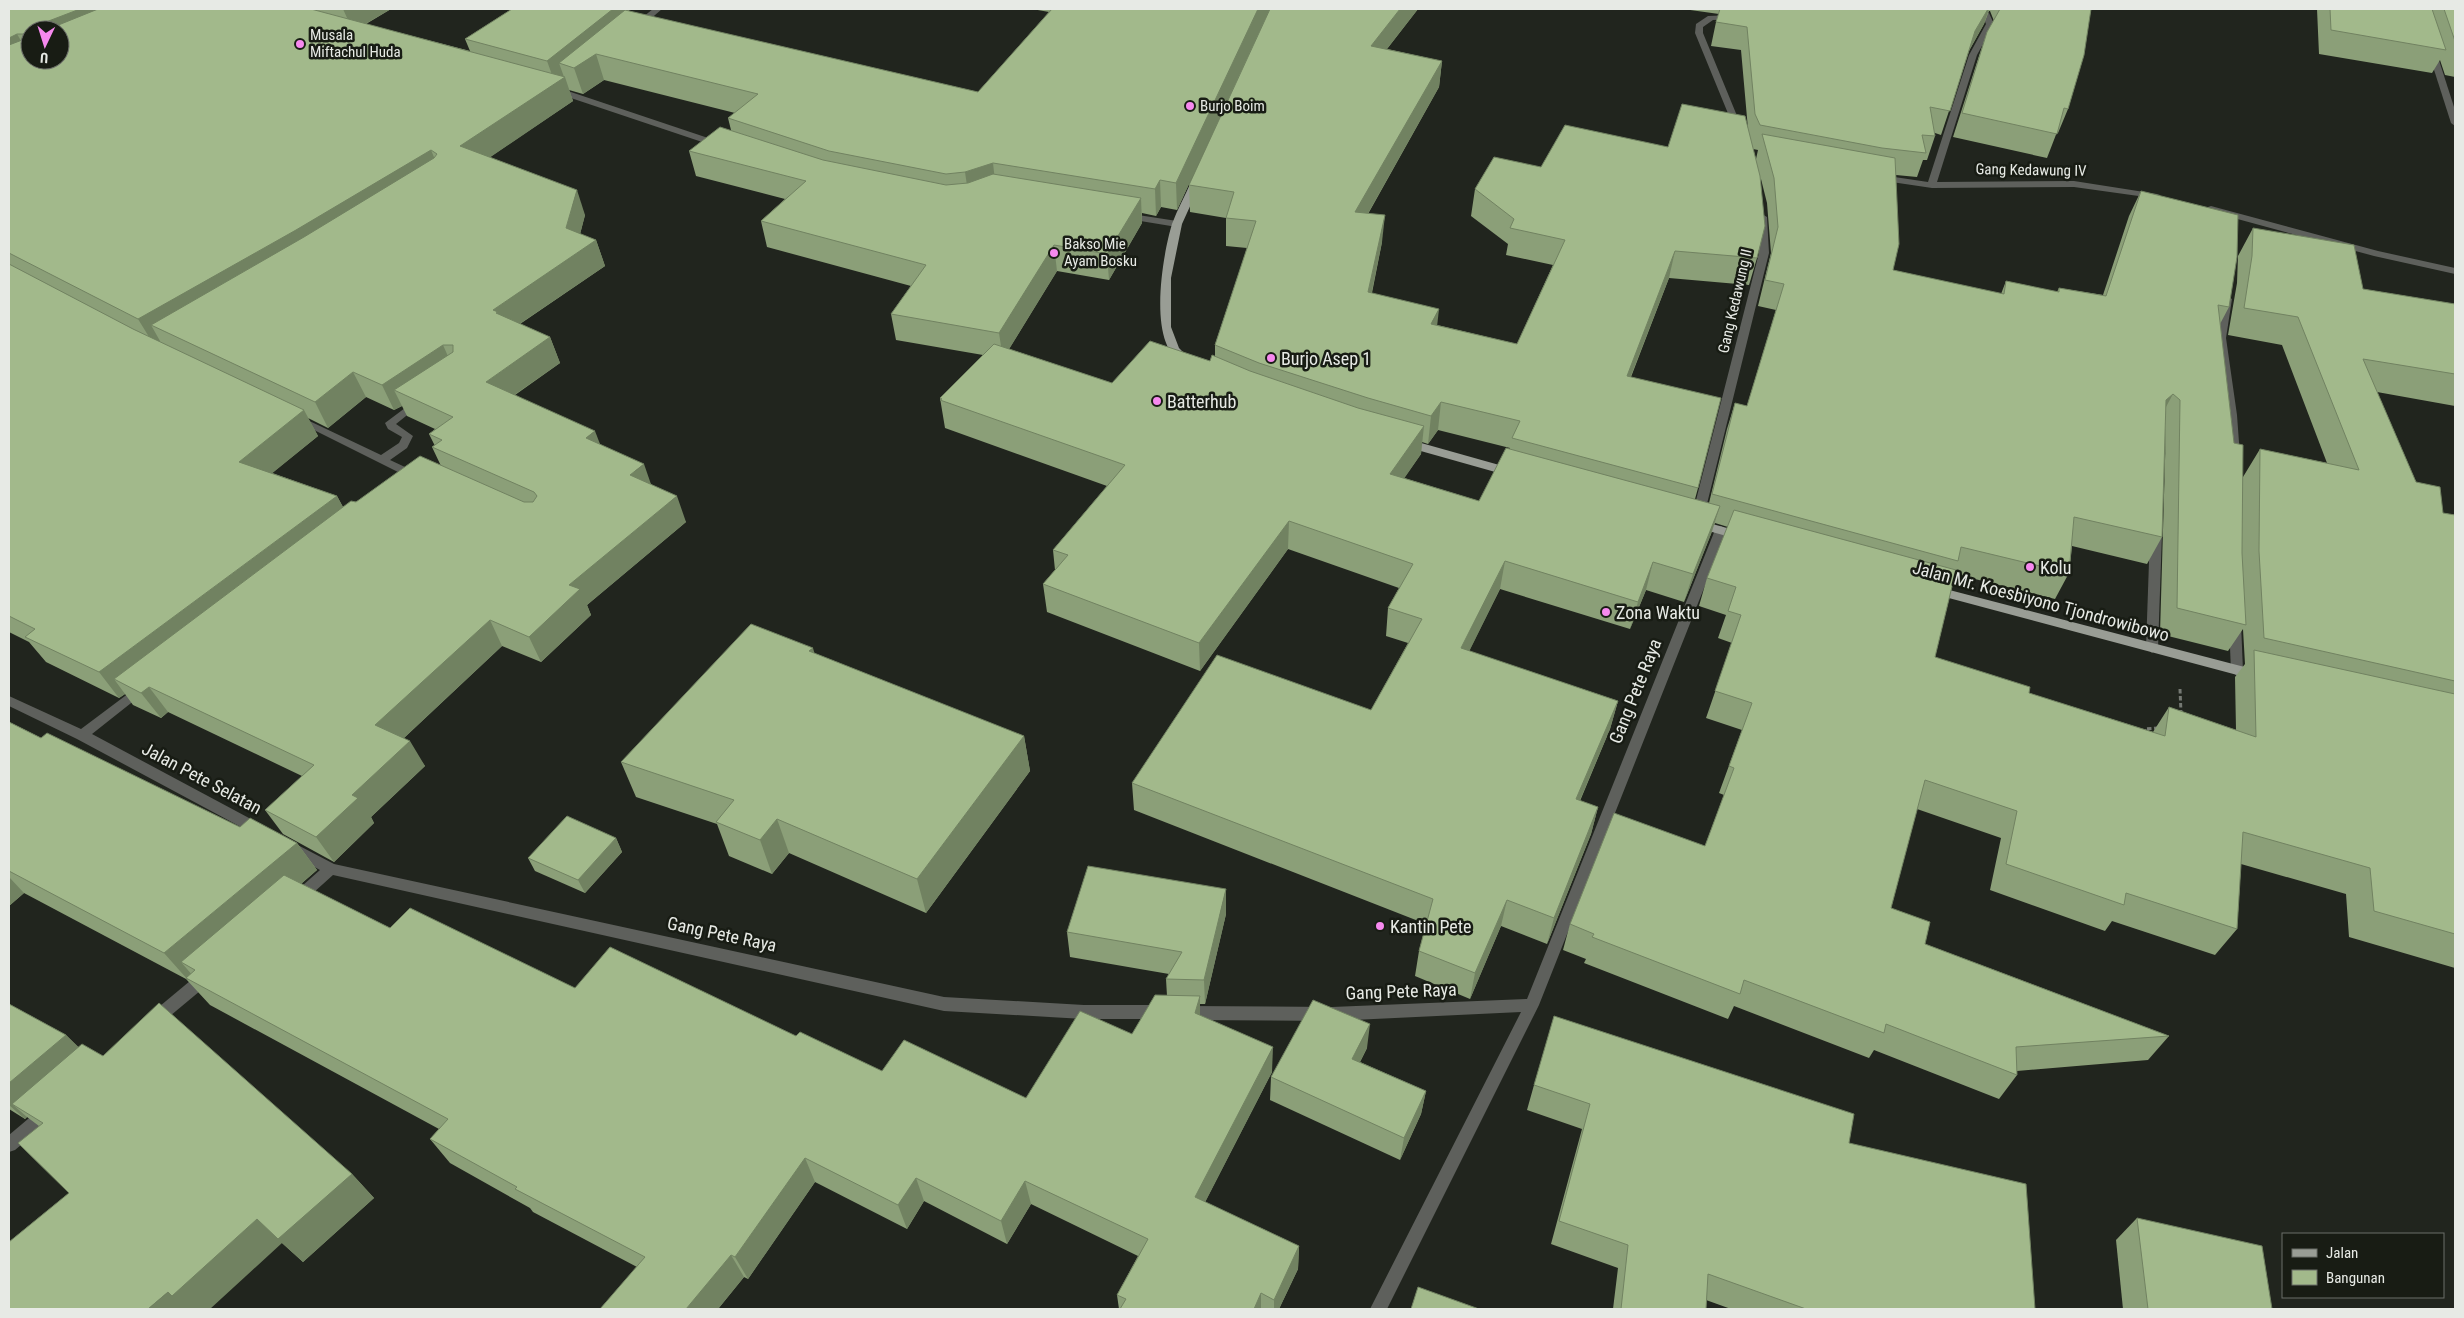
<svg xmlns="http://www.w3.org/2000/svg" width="2464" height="1318" viewBox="0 0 2464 1318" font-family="'Roboto Condensed',sans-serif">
<rect width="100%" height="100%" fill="#21251e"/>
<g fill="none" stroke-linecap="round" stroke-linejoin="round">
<!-- path -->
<g stroke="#757973" stroke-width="3" stroke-dasharray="4.5 2.5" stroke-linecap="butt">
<polyline points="2180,689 2181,713"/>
<polyline points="2145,734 2145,729 2159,728"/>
</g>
<!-- minor -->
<g fill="#5e605c" fill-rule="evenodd">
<polygon points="653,9 662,9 640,28 634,28 634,24"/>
<polygon points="1966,9 1977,9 1989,13 1994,24 1977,55 1937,182 2074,181 2157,194 2160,195 2160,199 2074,187 1932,188 1878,180 1878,176 1881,175 1928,182 1969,55 1986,24 1983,17"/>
<polygon points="1734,15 1737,15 1737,19 1713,20 1703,27 1703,33 1742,128 1738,131 1734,128 1695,33 1696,24 1708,16"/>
<polygon points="2429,49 2436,51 2455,110 2455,126 2451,123 2428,51"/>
<polygon points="556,87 723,143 724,145 717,147 553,92 552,90"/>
<polygon points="2211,206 2378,251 2455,268 2455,274 2374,256 2208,211 2208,207"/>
<polygon points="1125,213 1177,221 1182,224 1177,227 1122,218 1120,216"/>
<polygon points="1762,214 1767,217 1769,253 1704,516 1698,520 1692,516 1759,253 1757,217"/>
<polygon points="2227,296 2232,299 2226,338 2237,415 2240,456 2234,460 2228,456 2227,415 2216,338 2222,299"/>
<polygon points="417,399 421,400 422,402 421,404 396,424 413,436 407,448 390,460 420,474 422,477 416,481 292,419 297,416 301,417 381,455 399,443 402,437 388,429 385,423"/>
<polygon points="1721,526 1727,530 1539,1005 1387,1309 1370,1309 1521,1012 1332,1021 1185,1020 1180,1018 1178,1013 1180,1008 1185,1006 1332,1007 1527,999 1715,530"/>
<polygon points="2156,529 2162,533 2158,648 2152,653 2146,648 2150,533"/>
<polygon points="2235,619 2241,623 2243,671 2237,676 2231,671 2229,623"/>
<polygon points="141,684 145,686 147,689 145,692 92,734 264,826 266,830 264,834 259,836 254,834 77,739 9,706 9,696 81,729"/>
<polygon points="292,842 334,864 944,997 1084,1005 1162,1005 1167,1007 1169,1012 1167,1017 1162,1019 1084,1019 944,1011 333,875 303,902 298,904 293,902 291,898 293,894 320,870 287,852 285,848 287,844"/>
<polygon points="207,970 212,971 214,976 212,981 158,1026 153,1028 148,1026 145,1021 148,1016 202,971"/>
<polygon points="47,1106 53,1108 55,1113 53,1118 15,1150 9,1152 9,1135 41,1108"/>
</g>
<!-- major -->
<g fill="#999d95" fill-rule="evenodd">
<path d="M1196,179L1201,182L1182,224L1171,278V327L1179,348L1191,360L1186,363C1145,352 1163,253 1172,224C1177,210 1185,196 1191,182Z"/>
<polygon points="1407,439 1517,470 1519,473 1513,477 1403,446 1401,443 1403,440"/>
<polygon points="1698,520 1745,533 1747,536 1741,540 1694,527 1692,524"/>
<polygon points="1934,586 2256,670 2260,672 2262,675 2260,678 2256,680 1930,593 1928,590"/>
</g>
</g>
<!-- wall -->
<g fill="#8b9f78" fill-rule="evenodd">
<path d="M9,9H391L366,24L470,51L465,39L512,9H631L628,11L978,92L1049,12L1032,9H1418L1387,49L1442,61L1439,87L1368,214L1382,242L1372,293L1437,325L1517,344L1553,265L1506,255L1508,244L1471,216L1475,189L1541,167L1668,147L1748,129L1741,50L1711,46L1716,22L1719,14L1683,9H2091L2068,109L2058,133L2057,132L2047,158L1953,137L1979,56L1987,32L1994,21L1990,11H1989L1984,24L1969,51L1941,135L1935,133V136L1927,160H1923L1917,177L1896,175L1893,270L2001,294L2006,281L2057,292L2059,288L2103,295L2129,216L2141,191L2229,307L2220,324L2234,443L2243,477L2260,449L2327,463L2282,345L2228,335L2237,283L2238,256L2253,228L2363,289L2455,304V406L2377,392L2416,482L2443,513L2455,515V968L2349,937L2346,894L2241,864L2237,929L2215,955L2112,921L2105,931L1990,890L2001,838L1917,809L1891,908L1925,944L2169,1036L2148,1060L2017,1071V1075L1999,1099L1874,1050L1869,1058L1734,1006L1728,1019L1584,963L1586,959L1563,950L1570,924L1705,846L1724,795L1719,793L1742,730L1706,718L1732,643L1718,638L1726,615L1699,606L1707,578L1728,527L1715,523L1711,534L1684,602L1646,590L1630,629L1500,589L1469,651L1618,701L1610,729L1580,801L1598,807L1591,834L1547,944L1501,926L1470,999L1415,976L1419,951L1426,924L1134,810L1132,783L1371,710L1408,643L1386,636L1388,608L1399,588L1288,549L1200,671L1047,612L1043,584L1055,570L1053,550L1107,486L945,428L940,398L983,355L896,340L891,314L911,286L767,247L761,221L785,199L696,176L689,151L731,130L728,118L735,113L604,80L583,94L569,90L573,101L490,157L585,215L580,234L596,240L605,266L520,324L550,337L560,363L515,395L600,444L651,484L686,522L587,605L591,615L541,662L502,646L404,738L425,766L371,817L374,823L334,862L283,834L265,810L302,776L168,712L161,718L133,705L125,694L119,698L46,662L29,642L9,632ZM1240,73L1189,185L1190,212L1226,218V246L1247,248L1215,345V357L1210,361L1112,383L1009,349L1057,271L1109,280L1142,223V213L1156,216L1161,207L1177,210ZM1753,149L1758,150L1756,159ZM1761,179L1767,203L1771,253L1758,306L1776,310L1747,406L1735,403L1727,429L1709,503L1695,499L1698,488L1631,377L1669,278L1749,285L1757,258ZM366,397L394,410L402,406L407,416L435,429L429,434L435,446L432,447L441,466L343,507L337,496L272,473L318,436L308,418L328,428ZM2166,426L2160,634L2228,651L2243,629L2245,664L2235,677L2236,730L2169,707L2153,732L2029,693L1935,657L1955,574L2055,599L2069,573L2072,546L2147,564L2162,537ZM1438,430L1510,448L1479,501L1404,478L1421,454L1422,442L1428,444Z"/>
<polygon points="2317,9 2455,9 2455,77 2445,75 2440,60 2432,73 2319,54"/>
<polygon points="814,653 1024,736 1030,771 926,913 789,853 772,874 729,856 717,824 636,797 621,762"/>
<polygon points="9,722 41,738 240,827 297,843 317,870 301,884 390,928 575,988 796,1036 882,1071 1026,1098 1132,1034 1167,996 1166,979 1169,974 1070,957 1067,932 1226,914 1205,1004 1200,1004 1200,1015 1272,1072 1205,1202 1299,1246 1298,1269 1279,1309 1119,1309 1117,1295 1138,1256 1031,1204 1007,1244 924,1201 907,1229 815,1182 748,1279 744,1277 718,1309 600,1309 637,1267 533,1212 530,1208 450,1163 430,1139 439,1129 210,1005 186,979 24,893 9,906"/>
<polygon points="616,838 622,852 585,893 535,871 528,858"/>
<polygon points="9,1004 66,1035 79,1048 103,1056 352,1174 374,1198 303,1262 282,1243 9,1242 69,1193 39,1126 27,1117 25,1119 9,1109"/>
<polygon points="1367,1048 1360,1062 1426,1091 1421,1114 1400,1160 1270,1100 1271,1077"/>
<polygon points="1534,1085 1849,1143 2035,1309 1731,1309 1706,1300 1706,1309 1613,1309 1618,1268 1551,1244 1582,1129 1527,1110"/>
<polygon points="2137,1218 2272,1309 2123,1309 2116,1240"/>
</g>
<!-- shaded-wall -->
<g fill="#718261">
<polygon points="80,9 150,9 45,30 46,22"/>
<polygon points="343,9 391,9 353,31"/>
<polygon points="606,9 631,9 624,14 596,54 604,80 583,94 574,68 559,63 564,77 565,77 573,101 470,171 460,146 555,83 547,61"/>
<polygon points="1258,9 1270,9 1177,210 1176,183"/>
<polygon points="1400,9 1418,9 1369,72 1371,46"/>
<polygon points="1988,9 1989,9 1984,24 1967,54 1975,31"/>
<polygon points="17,34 30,56 9,67 9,38"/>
<polygon points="1442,61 1439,87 1353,240 1355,212"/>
<polygon points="431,150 441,174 151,325 160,341 154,345 138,319"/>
<polygon points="993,163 996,190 969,199 965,172"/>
<polygon points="1160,180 1161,207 1156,216 1155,189"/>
<polygon points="577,190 585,215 575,254 566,228"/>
<polygon points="1141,198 1142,223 1109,280 1107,254"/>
<polygon points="1385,215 1382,242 1366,320 1368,292"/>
<polygon points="596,240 605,266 506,333 493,310"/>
<polygon points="1054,245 1057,271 1003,359 999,333"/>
<polygon points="1675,251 1669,278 1620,404 1627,376"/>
<polygon points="1439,309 1436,336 1431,324"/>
<polygon points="550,337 560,363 497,407 486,382"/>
<polygon points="443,345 454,370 394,390 402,406 394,410 382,385"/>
<polygon points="353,372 366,397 328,428 315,402"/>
<polygon points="2173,394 2159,420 2166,400"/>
<polygon points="1441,402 1438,430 1428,444 1431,416"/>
<polygon points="304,410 318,436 254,488 239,462"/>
<polygon points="1424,426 1421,454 1388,502 1390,474"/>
<polygon points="595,431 605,457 586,438"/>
<polygon points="644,464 653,490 630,475"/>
<polygon points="337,496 351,522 114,679 125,694 119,698 99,672"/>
<polygon points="677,496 686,522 587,605 591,615 541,662 529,637 569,585"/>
<polygon points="1720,506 1711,534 1684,602 1693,574"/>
<polygon points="1289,521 1288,549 1200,671 1199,643"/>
<polygon points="1505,561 1500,589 1457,676 1461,648"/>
<polygon points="1653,562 1646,590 1630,629 1638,602"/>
<polygon points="490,620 502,646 390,751 375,725"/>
<polygon points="813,648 823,683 809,651"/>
<polygon points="149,687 168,712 161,718 141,693"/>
<polygon points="1618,701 1610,729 1569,826 1576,799"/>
<polygon points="1024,736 1030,771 926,913 917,879"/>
<polygon points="410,741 425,766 371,817 374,823 334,862 316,837 352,795"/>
<polygon points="1598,807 1591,834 1547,944 1554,918"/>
<polygon points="777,819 789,853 772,874 760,840"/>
<polygon points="616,838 622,852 585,893 578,880"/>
<polygon points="297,843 317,870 197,972 195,970 181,962 193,976 188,980 164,953"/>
<polygon points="9,877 24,893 9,906"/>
<polygon points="1226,889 1226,914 1205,1004 1204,980"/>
<polygon points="1507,900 1501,926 1470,999 1475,973"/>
<polygon points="1200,996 1200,1022 1195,1013"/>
<polygon points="1370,1024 1367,1048 1350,1082 1352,1059"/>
<polygon points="66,1035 93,1061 12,1104 27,1117 25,1119 9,1105 9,1083"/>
<polygon points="1273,1047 1272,1072 1196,1220 1195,1197"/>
<polygon points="1426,1091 1421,1114 1400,1160 1404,1138"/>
<polygon points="805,1158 815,1182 748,1279 735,1257"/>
<polygon points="352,1174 374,1198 303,1262 282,1243 210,1309 148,1309 168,1292 257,1219"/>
<polygon points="916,1178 924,1201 907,1229 898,1205"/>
<polygon points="1025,1181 1031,1204 1007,1244 1001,1221"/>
<polygon points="1299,1246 1298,1269 1279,1309 1274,1309 1274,1300"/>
<polygon points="731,1255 744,1277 718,1309 686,1309"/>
<polygon points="1261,1293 1261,1309 1254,1309"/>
</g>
<!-- building -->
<g fill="#a2b98b" stroke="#718261">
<polygon points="9,9 80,9 46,22 45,30 30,30 30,36 28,34 17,34 9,38"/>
<polygon points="98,9 311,9 565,77 460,146 577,190 566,228 596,240 493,310 498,312 496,313 550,337 486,382 595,431 586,438 644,464 630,475 677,496 569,585 580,589 529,637 490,620 375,725 410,741 352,795 358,798 316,837 265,810 314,765 149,687 141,693 114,679 351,501 356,502 420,456 524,502 533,502 537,496 534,492 432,447 442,440 429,434 453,417 394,390 453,352 453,345 443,345 382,385 353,372 315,402 151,325 304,237 434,158 437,154 431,150 296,230 138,319 9,253 9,45 30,37 30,60 60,60 60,30 46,30"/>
<polygon points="512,9 613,9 547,61 465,39"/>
<polygon points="1052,9 1258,9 1176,183 1160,180 1155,189 993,163 965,172 946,174 829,151 728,118 758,94 596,54 574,68 559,63 625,10 978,92"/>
<polygon points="1270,9 1400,9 1371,46 1442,61 1355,212 1385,215 1368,292 1439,309 1431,324 1517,344 1565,240 1510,228 1514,219 1475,189 1494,157 1541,167 1565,125 1668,147 1682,104 1745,116 1760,176 1765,226 1757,258 1675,251 1627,376 1721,398 1698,488 1512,438 1520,421 1441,402 1431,416 1368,398 1259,363 1215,345 1256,221 1226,218 1234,192 1189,185"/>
<polygon points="1720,9 1988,9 1975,31 1950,111 1930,107 1935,136 1922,135 1926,153 1882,148 1760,125 1755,114 1747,27 1716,22"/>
<polygon points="2000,9 2091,9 2084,55 2068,109 2064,108 2057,134 1962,113 1987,32"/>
<polygon points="2330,9 2432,9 2446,50 2331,30"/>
<polygon points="2444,9 2455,9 2455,41"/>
<polygon points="720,127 823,160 946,185 968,183 993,174 1141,198 1107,254 1054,245 999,333 891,314 926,265 761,221 806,181 689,151"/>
<polygon points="1762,134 1895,158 1899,244 1893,270 2004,294 2006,281 2059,292 2059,288 2106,296 2141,191 2238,215 2237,257 2229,307 2218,305 2234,443 2243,445 2242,553 2246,625 2177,608 2180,400 2173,394 2166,400 2162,537 2074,517 2069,573 1961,547 1958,561 1712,494 1735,403 1747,406 1784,284 1765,280 1778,227 1774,178"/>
<polygon points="2253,228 2354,245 2363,289 2455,304 2455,374 2363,359 2416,482 2440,487 2443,513 2455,515 2455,681 2264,638 2259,551 2260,449 2359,470 2298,317 2244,308 2252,256"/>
<polygon points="9,264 133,329 304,410 239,462 337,496 99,672 25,637 35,629 9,616"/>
<polygon points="1150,341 1210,361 1212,355 1250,371 1358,408 1424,426 1390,474 1479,501 1506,448 1720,506 1693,574 1653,562 1638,602 1505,561 1461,648 1618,701 1576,799 1598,807 1554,918 1507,900 1475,973 1419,951 1433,899 1132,783 1217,655 1371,710 1422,619 1388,608 1413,564 1289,521 1199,643 1043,584 1068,555 1053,550 1125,465 940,400 942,399 940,398 994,344 1112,383"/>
<polygon points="1734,510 1956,570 1935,657 2030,687 2029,693 2165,736 2169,707 2256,737 2254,650 2455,694 2455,934 2374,911 2370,868 2243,832 2237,929 2126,893 2124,905 2006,864 2017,811 1925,780 1891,908 1930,922 1925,944 2169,1036 2016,1047 2017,1075 1886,1024 1884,1033 1744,980 1740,994 1592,937 1594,934 1570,924 1614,813 1705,846 1734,768 1729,766 1752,703 1715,691 1741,615 1728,611 1736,587 1707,578"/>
<polygon points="751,624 813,648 809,651 1024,736 917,879 777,819 760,840 716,822 734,800 621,762"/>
<polygon points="9,722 41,738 47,733 240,827 250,818 297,843 164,953 9,871"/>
<polygon points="567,816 616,838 578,880 528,858"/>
<polygon points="1088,866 1226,889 1204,980 1166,979 1182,952 1067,932"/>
<polygon points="284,875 390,928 410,908 575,988 610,947 796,1036 800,1032 882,1071 904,1040 1026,1098 1080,1011 1132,1034 1155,995 1200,996 1195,1013 1273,1047 1195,1197 1299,1246 1274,1300 1261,1293 1254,1309 1120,1309 1126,1299 1117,1295 1148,1239 1025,1181 1001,1221 916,1178 898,1205 805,1158 735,1257 731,1255 686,1309 600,1309 645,1257 515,1189 517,1187 430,1139 448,1119 186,978 195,970 181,962"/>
<polygon points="1313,1000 1370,1024 1352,1059 1426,1091 1404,1138 1271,1077"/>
<polygon points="159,1003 352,1174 278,1239 257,1219 172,1296 168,1292 148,1309 9,1309 9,1242 69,1193 18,1143 43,1123 12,1104 82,1044 103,1056"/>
<polygon points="9,1004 66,1035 9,1083"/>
<polygon points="1554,1016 1854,1114 1849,1143 2026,1184 2035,1309 1806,1309 1708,1274 1706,1309 1621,1309 1628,1245 1559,1221 1590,1104 1534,1085"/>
<polygon points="2137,1218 2262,1246 2272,1309 2148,1309"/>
<polygon points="1418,1287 1479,1309 1411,1309"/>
</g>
<!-- markers -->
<g fill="#f689ee" stroke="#181c14" stroke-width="2">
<circle cx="300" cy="44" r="5"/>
<circle cx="1190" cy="106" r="5"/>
<circle cx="1054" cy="253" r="5"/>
<circle cx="1271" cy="358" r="5"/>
<circle cx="1157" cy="401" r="5"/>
<circle cx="2030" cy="567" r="5"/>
<circle cx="1606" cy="612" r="5"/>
<circle cx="1380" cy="926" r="5"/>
</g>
<g text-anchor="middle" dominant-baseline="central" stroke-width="5" stroke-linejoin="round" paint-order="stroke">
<!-- far-poi labels -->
<g font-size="15" fill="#e7eae5" stroke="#181c14" text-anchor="start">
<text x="310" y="35">Musala<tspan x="310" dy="17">Miftachul Huda</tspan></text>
<text x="1200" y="106">Burjo Boim</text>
<text x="1064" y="244">Bakso Mie<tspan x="1064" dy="17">Ayam Bosku</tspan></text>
</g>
<!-- far-street labels -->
<g font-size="15" fill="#e7eae5" stroke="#181c14">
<text transform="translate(2031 170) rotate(1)">Gang Kedawung IV</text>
<text transform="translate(1735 301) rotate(-77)">Gang Kedawung II</text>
</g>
<!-- poi labels -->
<g font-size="18" fill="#e7eae5" stroke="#181c14" text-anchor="start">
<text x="1281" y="358">Burjo Asep 1</text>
<text x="1167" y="401">Batterhub</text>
<text x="2040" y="567">Kolu</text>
<text x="1616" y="612">Zona Waktu</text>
<text x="1390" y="926">Kantin Pete</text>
</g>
<!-- street labels -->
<g font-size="18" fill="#e7eae5" stroke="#181c14">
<text transform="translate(2041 601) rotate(15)">Jalan Mr. Koesbiyono Tjondrowibowo</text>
<text transform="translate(1635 691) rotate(-68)">Gang Pete Raya</text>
<text transform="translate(202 778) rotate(28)">Jalan Pete Selatan</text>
<text transform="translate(722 934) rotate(12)">Gang Pete Raya</text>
<text transform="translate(1401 991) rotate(-2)">Gang Pete Raya</text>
</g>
</g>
<!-- border -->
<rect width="2464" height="1318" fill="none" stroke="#e7eae5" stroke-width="20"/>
<!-- legend -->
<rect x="2282" y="1233" width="162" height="65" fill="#181c14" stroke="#6b6e68"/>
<rect x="2292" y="1249" width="25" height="8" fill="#999d95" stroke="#6b6e68"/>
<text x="2326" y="1258" font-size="15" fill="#e7eae5">Jalan</text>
<rect x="2292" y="1270" width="25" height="15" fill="#a2b98b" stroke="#6b6e68"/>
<text x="2326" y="1283" font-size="15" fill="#e7eae5">Bangunan</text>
<!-- north arrow -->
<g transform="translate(45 45) rotate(184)"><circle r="24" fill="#181c14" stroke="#6b6e68"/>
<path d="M0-4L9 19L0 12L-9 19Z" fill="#f689ee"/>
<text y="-8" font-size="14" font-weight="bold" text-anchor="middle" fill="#e7eae5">U</text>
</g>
</svg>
